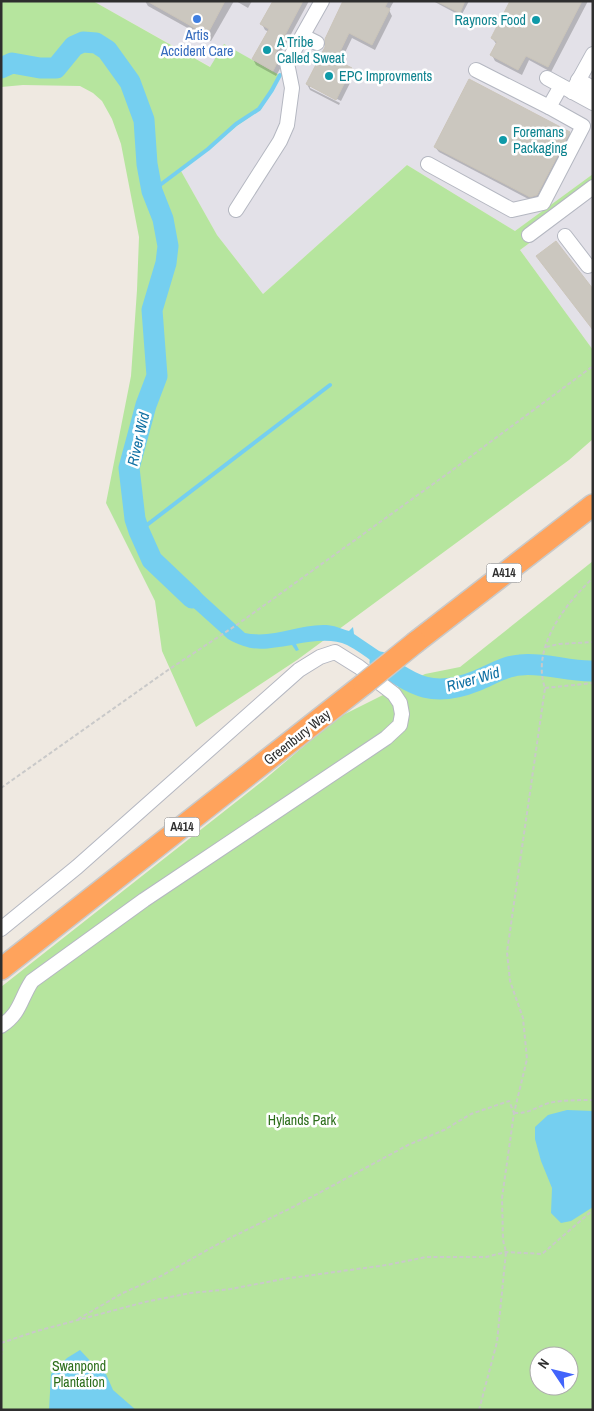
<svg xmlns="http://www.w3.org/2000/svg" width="594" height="1411" viewBox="0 0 594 1411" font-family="'Archivo Narrow',sans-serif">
<rect width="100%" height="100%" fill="#efe9e1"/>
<!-- industrial -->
<g fill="#e3e1e8">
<polygon points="93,1 593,1 593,174 515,231 407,165 263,294 217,235 181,171 238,125 261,109 280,76 224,45 211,67"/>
<polygon points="593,196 593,350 520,250"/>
</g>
<!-- green -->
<g fill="#b6e59e" fill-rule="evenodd">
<polygon points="1,1 93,1 210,67 224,44 281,76 261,109 238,125 181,171 217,235 263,294 407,165 515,231 593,174 593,196 520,250 593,350 593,439 569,460 297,660 196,727 162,651 155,601 106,503 131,376 137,290 139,237 121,144 112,119 102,101 93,93 80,86 23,85 1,87"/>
<path d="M593,561V1410H1V987L264,780L337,718L425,674L460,667ZM539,1356H569V1386H539Z"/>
</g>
<!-- water -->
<g fill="#75cff0">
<path d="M178,572L245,633C273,639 298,624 326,625C333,625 342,629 349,631L353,627L354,634L410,672L398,682C382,670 365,654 347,645C333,638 312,641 296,644L299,650L296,651L292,645C265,649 253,653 228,639L167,584Z"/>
<polygon points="567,1110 593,1111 593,1207 571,1221 561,1223 551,1213 552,1188 541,1161 535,1139 535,1127 548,1115"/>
<polygon points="80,1350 95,1366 106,1374 113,1390 136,1410 49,1410 51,1374 67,1358"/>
</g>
<!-- shadow -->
<g fill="#0003">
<polygon points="145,1 234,1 211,41 148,6"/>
<polygon points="236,1 252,1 248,8"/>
<polygon points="275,1 309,1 277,60 281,67 276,76 256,65 253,59 269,32 265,30 262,24"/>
<polygon points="345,1 394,1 389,10 392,16 375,50 352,38 340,63 351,69 354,75 341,101 310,85 310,88 340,103 339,105 310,90 307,84 326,47"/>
<polygon points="433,1 469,1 461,16"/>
<polygon points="511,1 588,1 551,72 529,60 522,75 495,61 492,55 497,45 492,38"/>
<polygon points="569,133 572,138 540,201 534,202 439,152 435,147"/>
</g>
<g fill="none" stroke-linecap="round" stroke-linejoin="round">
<!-- stream -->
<g stroke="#75cff0" stroke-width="4">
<polyline points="152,191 208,149 236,124 259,109 272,90 280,75"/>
<polyline points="139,531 330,385"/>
</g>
<!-- river -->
<g stroke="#75cff0" stroke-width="21">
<polyline points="1,68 12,63 40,68 56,68 74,46 83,42 96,43 107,50 130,82 144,120 147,164 152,191 163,219 168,246 166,263 152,310 157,376 146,405 129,468 135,519 139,531 152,560 192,598"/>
<path d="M380,662C415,687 434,698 476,681C491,675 504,666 520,665C543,662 569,672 593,671"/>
</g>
</g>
<!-- building -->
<g fill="#cbc7bf" stroke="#cbc5ba">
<polygon points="147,1 225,1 207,35"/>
<polygon points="273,1 303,1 275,54 278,61 273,71 252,59 269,29 260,24"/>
<polygon points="343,1 388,1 385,7 390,9 372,45 349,33 336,60 352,68 336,100 306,84 325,47 325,39"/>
<polygon points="436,1 465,1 460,13"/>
<polygon points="510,1 582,1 548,67 526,56 518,70 490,55 497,42 491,38"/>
<polygon points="469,79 570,132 537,195 530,197 434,147"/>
<polygon points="556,241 593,289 593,330 536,256"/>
</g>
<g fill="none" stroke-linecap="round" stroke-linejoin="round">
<defs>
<g id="minor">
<polyline points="303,36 317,43"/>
<polyline points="476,70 549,107"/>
<polyline points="547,78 593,103"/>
<polyline points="578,80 593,88"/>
<polyline points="572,92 593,54"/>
<polyline points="428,164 512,210 543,203 583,126 549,107 561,86"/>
<polyline points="236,210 280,141 287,125 292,88 287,63 322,1"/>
<polyline points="529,235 593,187"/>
<polyline points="565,236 588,266"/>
<path d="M1,929L77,867L299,670L320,657L335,652L359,667L394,694L400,703L402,714L400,725L386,738L144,900L32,981C20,999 21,1013 1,1026"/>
</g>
<g id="highway">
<polyline points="416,642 593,505"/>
<polyline points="1,969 364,684"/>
</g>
</defs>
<!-- minor casing -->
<use href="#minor" stroke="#b4b7c1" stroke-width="16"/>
<!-- highway casing -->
<use href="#highway" stroke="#c9c9c9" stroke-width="24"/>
<!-- path -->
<g stroke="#c9c9c9" stroke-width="2" stroke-dasharray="4 2.5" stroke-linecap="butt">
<polyline points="546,647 559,644 593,642"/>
<polyline points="545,688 593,683"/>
<polyline points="1,788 168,670 238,624 447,474 593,366"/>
<path d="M514,1113C528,1114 536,1107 549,1103C563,1100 578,1100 593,1100"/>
<polyline points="78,1319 123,1293 161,1276 220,1243 293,1207 408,1145 444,1130 471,1114 509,1101 514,1113"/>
<polyline points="1,1343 37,1331 145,1302 191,1293 231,1289 283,1279 387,1265 426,1257 486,1257 506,1252 542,1254 593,1210"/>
<polyline points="1,1347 3,1351 1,1355"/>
<path d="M479,1410L497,1342L506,1252L503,1240L502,1198L514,1113L527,1059L523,1018L510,981L507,952L545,688C531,648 565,604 593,578"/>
</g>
<!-- minor -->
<use href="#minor" stroke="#fff" stroke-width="14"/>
<!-- highway -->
<use href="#highway" stroke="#ffa35c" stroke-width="21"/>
<defs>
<polyline id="highway-bridge" points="364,684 416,642"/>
</defs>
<!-- highway-bridge casing -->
<use href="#highway-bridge" stroke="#c9c9c9" stroke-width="24" stroke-linecap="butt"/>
<!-- highway-bridge -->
<use href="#highway-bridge" stroke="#ffa35c" stroke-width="21"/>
</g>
<!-- markers -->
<circle fill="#3f7fe0" stroke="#fff" stroke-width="2" cx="197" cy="19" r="5"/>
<g fill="#0f9aa8" stroke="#fff" stroke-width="2">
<circle cx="536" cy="20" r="5"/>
<circle cx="267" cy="50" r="5"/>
<circle cx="329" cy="76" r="5"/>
<circle cx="503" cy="140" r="5"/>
</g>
<g text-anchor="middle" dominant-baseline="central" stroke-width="5" stroke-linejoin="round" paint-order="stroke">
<!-- shield labels -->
<g fill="#fff" stroke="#6d6d6d" stroke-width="1">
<rect x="486.5" y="563.5" width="35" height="19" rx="4"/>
<rect x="164.5" y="817.5" width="35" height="19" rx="4"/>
</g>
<g font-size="12" font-weight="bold" fill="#2e2e2e">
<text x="504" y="573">A414</text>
<text x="182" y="827">A414</text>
</g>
<!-- culture labels -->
<g font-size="14" fill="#0d838f" stroke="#fff" text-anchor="start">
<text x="526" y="20" text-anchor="end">Raynors Food</text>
<text x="277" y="42">A Tribe<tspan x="277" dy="16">Called Sweat</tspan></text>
<text x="339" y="76">EPC Improvments</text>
<text x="513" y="132">Foremans<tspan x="513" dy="16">Packaging</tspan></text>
</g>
<!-- shop labels -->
<g font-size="14" fill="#366cbe" stroke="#fff">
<text x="197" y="35">Artis<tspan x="197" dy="16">Accident Care</tspan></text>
</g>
<!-- street labels -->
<g font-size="14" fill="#2e2e2e" stroke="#fff">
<text transform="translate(297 737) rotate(-38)">Greenbury Way</text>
</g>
<!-- park labels -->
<g font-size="14" fill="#2c6e1b" stroke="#fff">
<text x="302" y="1120">Hylands Park</text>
<text x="79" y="1366">Swanpond<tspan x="79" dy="16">Plantation</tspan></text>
</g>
<!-- water labels -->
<g font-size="15" font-style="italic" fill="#0d6fa3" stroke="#fff">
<text transform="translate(138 439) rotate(-77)">River Wid</text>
<text transform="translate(473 679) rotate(-16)">River Wid</text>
</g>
</g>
<!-- border -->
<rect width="594" height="1411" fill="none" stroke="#2e2e2e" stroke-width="5"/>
<!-- north arrow -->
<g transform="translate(554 1371) rotate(305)"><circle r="24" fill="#ffffff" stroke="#ababab"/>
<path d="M0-4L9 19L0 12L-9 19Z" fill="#4264fb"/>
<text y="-8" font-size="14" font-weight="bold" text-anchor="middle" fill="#2e2e2e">N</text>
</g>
</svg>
